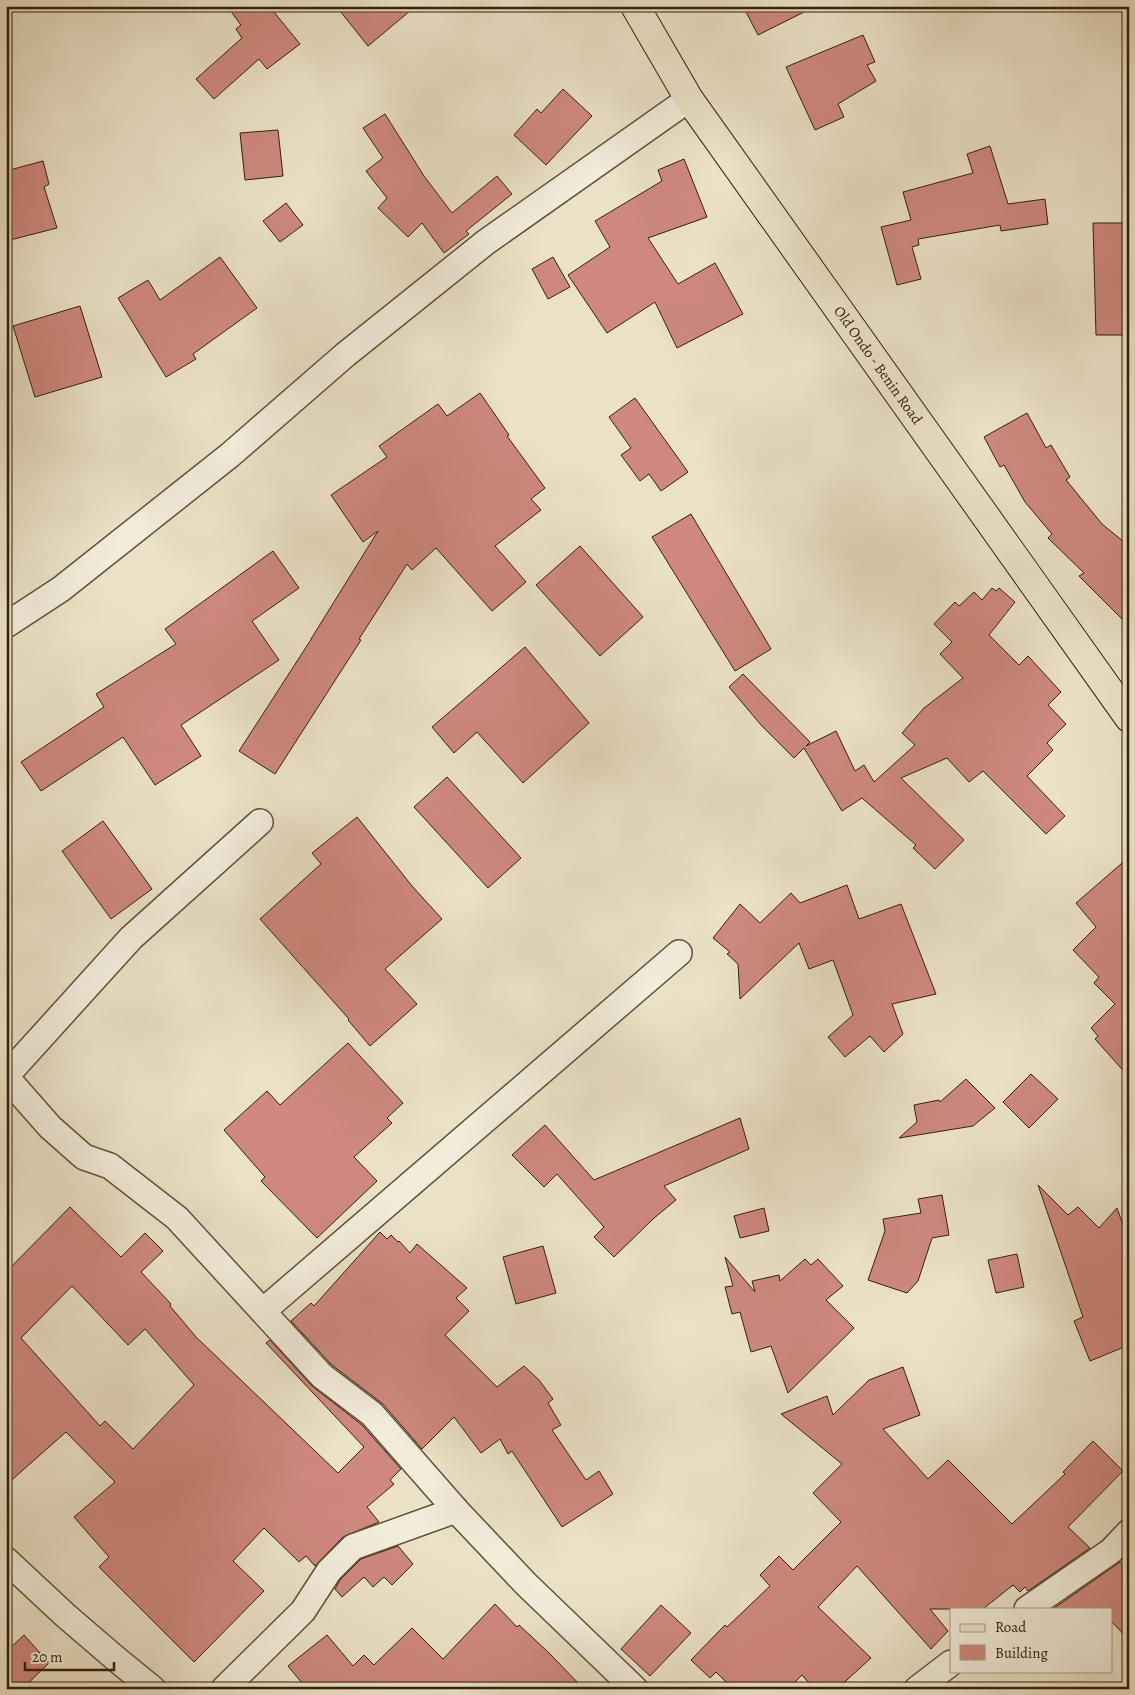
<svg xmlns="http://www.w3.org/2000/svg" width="1135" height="1695" viewBox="0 0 1135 1695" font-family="Alegreya,serif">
<rect width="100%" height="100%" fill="#ebe1c7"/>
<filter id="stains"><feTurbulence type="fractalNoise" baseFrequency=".004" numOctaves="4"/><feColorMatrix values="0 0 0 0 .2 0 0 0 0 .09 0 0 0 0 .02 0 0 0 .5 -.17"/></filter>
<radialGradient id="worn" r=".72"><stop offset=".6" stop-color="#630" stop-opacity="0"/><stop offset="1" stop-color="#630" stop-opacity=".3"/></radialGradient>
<!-- building -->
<g fill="#ce887e" stroke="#322107" fill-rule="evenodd">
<polygon points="227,6 269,6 300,44 267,69 259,59 214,99 196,79 242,38 236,29 241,25"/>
<polygon points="336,6 416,6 368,46"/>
<polygon points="743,6 816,6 758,35"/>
<polygon points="863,35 875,62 867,65 876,81 838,104 844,117 815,130 786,67"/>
<polygon points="563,89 592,116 546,165 514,135 537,109 541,113"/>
<polygon points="385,114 424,176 452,213 497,176 512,194 466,231 469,234 444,253 422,223 408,237 378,208 387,198 366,171 383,158 363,128"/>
<polygon points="278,130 283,176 245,180 240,133"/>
<polygon points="990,146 1008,204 1045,199 1048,224 1001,231 1000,225 918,239 919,245 912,247 921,279 897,285 881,227 911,220 903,192 973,173 967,154"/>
<polygon points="684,159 707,217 648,238 678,284 715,263 743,314 677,348 655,302 607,333 568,275 610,247 595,221 662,181 658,170"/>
<polygon points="43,161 49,184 44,187 57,228 6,241 6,171"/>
<polygon points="286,203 303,225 280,242 263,221"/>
<polygon points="1093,223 1129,223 1129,335 1096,335"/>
<polygon points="220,257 257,308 193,354 196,359 166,377 118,298 148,280 160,300"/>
<polygon points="553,257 570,287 548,299 532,269"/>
<polygon points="80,306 102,377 35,397 13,326"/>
<polygon points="480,393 509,435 507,436 545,488 531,499 541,510 495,546 526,582 492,611 436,548 412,570 407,564 359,639 361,640 275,774 239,751 312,638 311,639 378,531 363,542 331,495 387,457 379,446 438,404 447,416"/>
<polygon points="635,398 688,472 661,491 649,474 640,481 621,455 631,448 609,417"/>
<polygon points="1027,413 1046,448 1051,445 1070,477 1066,480 1102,524 1129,546 1129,626 1079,576 1084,573 1048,538 1052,534 1025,502 1004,465 1000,467 984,437"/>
<polygon points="691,514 771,649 735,671 652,537"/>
<polygon points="580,546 643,617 600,656 536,585"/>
<polygon points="273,551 299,588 252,621 279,660 181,725 201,756 155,785 123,737 41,791 21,762 104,707 96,694 176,644 165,629"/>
<polygon points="992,588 996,591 999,588 1015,602 989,635 1019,665 1028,656 1061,692 1048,705 1066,724 1047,743 1053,750 1027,776 1065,816 1046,834 983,771 969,782 947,758 901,778 964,840 935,869 913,848 916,845 862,798 842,811 804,748 794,758 761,725 729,687 743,674 810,742 806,746 836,731 855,771 864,765 874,782 915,745 902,733 924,708 963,678 940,654 952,642 934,624 955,602 959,606 974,592 982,600"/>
<polygon points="525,647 589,723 523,783 477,732 454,753 432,727"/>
<polygon points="447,777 521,858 488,888 414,807"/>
<polygon points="357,817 412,886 442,919 385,969 417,1004 370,1046 348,1020 349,1019 260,919 321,864 312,853"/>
<polygon points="103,821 152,889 111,919 62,851"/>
<polygon points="1129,857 1129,1077 1095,1039 1098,1036 1091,1028 1115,1004 1094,983 1099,977 1073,950 1096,927 1076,903"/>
<polygon points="847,885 859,919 901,904 936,994 892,1004 903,1034 884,1052 870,1036 845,1057 828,1037 853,1015 833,960 809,969 799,943 740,999 738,964 727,954 730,952 713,938 740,904 760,923 791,893 800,903"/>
<polygon points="348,1043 403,1103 387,1118 392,1123 354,1157 377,1181 317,1238 261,1181 265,1177 224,1130 267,1091 280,1105"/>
<polygon points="1031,1074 1058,1099 1029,1128 1003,1102"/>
<polygon points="966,1079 995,1108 973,1126 899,1138 917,1122 914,1105 939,1100 940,1102"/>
<polygon points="740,1118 749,1149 664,1186 676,1200 653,1219 614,1257 594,1237 604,1227 557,1174 544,1187 512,1155 545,1125 594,1180"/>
<polygon points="1038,1185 1068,1215 1078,1207 1099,1228 1117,1208 1129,1242 1129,1345 1090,1361 1074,1321 1083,1317"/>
<polygon points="942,1195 949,1235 932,1238 918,1281 907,1293 868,1280 885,1231 883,1219 921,1213 918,1199"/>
<path d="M70,1207L121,1257L145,1233L163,1251L141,1272L171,1304L170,1306L196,1337L338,1473L364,1447L266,1343L270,1340L312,1386L362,1425L401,1469L390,1480L394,1484L367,1507L379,1522L343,1537L315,1566L306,1556L299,1562L264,1528L233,1561L264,1591L194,1662L99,1567L109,1557L74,1517L115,1482L66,1432L6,1485V1272ZM72,1286L128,1345L145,1329L194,1385L133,1449L105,1421L100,1426L21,1338Z"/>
<polygon points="764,1208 769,1231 740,1238 734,1216"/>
<polygon points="380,1232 387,1239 391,1235 398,1242 399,1241 410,1253 417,1244 467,1288 456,1298 469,1311 445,1335 497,1387 524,1366 539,1380 553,1399 548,1403 561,1425 552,1430 586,1480 599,1471 613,1494 562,1527 512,1451 508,1454 500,1439 481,1453 454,1417 422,1449 383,1404 332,1365 291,1321 311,1303 314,1306"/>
<polygon points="543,1246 556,1293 516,1304 503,1257"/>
<polygon points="1017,1254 1024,1287 996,1293 988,1260"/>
<polygon points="725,1257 755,1292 752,1281 779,1275 780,1281 805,1259 811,1265 818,1259 843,1286 826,1300 854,1328 788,1393 771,1346 751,1352 740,1312 732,1314 725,1287 733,1286"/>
<polygon points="903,1367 920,1415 883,1429 928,1479 948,1460 1012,1524 1065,1474 1063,1472 1093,1441 1123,1471 1068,1527 1090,1548 1028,1591 1025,1587 1020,1592 1013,1585 983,1609 930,1609 948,1631 931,1649 857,1566 818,1607 871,1658 837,1689 814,1689 802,1675 788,1689 733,1689 716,1672 710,1678 691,1660 725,1625 727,1627 770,1586 760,1575 779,1556 793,1570 841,1522 813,1493 842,1464 781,1414 827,1396 833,1415 869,1380"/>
<polygon points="398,1546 413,1564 392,1585 384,1577 373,1587 364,1577 342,1597 335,1589 340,1580 361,1559"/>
<polygon points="1120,1562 1129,1571 1129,1640 1111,1621 1111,1609 1053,1609"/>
<polygon points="495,1604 517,1627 519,1625 548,1652 584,1689 307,1689 288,1666 327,1635 353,1666 364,1655 374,1665 412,1628 443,1659"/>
<polygon points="661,1605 691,1633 650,1676 621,1649"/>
<polygon points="24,1635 49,1663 22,1689 6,1689 6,1652"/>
</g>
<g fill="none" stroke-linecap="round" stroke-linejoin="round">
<defs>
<g id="street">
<polyline points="6,625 61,589 230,455 345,355 486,242 689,99"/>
<polyline points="6,1076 131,938 260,822"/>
<polyline points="6,1077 50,1127 84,1157 110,1166 177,1218 322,1376 372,1414 456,1510 526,1584 635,1689"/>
<polyline points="263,1311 679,953"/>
<polyline points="6,1560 65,1615 115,1658 153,1689"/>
<polyline points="1027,1609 1111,1551 1129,1532"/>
<polyline points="224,1689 303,1611 329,1571 353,1547 456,1510"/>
<polyline points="917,1689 951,1663"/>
</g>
<g id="primary">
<path id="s1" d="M635,6L689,99L1129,718"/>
</g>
</defs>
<!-- street casing -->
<use href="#street" stroke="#605137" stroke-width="28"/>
<!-- primary casing -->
<use href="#primary" stroke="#322107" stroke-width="30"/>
<!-- street -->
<use href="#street" stroke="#f2ecdb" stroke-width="25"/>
<!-- primary -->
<use href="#primary" stroke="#ebe1c7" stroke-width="28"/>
</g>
<g text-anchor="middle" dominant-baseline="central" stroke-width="5" stroke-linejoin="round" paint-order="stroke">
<!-- street labels -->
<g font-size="15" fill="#322107" stroke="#f2ecdb">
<text stroke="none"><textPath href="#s1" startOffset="434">Old Ondo - Benin Road</textPath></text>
</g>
</g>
<!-- margin -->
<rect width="1135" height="1695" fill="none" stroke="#ebe1c7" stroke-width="25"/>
<rect x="8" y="8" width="1120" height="1680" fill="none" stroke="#322107" stroke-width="2.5"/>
<rect x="12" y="12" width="1110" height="1670" fill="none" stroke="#322107"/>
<!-- legend -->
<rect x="950" y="1608" width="162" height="65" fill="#f2ecdb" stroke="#a59b86"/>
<rect x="960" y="1624" width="25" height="8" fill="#ebe1c7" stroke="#a59b86"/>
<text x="995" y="1632" font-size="15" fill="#322107">Road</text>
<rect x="960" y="1645" width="25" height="15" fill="#ce887e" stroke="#a59b86"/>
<text x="995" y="1658" font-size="15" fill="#322107">Building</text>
<!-- scale -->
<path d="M25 1662v8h89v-8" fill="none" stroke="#322107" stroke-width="2.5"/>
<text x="32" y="1662" font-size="15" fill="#322107" stroke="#f2ecdb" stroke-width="4" paint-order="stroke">20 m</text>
<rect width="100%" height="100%" filter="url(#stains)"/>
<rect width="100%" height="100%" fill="url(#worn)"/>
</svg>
